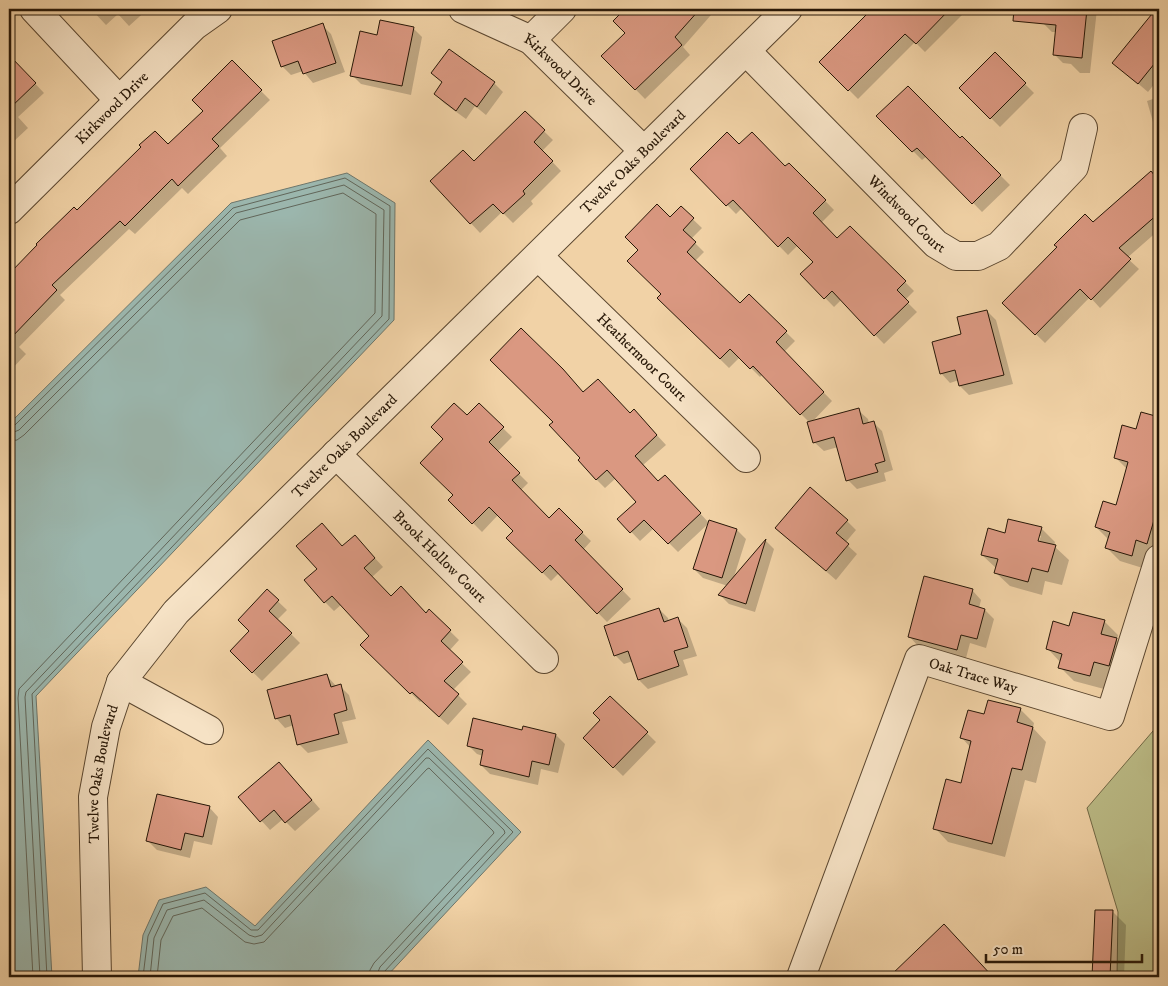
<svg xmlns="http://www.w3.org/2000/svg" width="1168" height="986" viewBox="0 0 1168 986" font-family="'IM FELL DW Pica',serif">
<rect width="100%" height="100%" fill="#f1d2a6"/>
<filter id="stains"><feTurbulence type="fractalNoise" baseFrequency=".004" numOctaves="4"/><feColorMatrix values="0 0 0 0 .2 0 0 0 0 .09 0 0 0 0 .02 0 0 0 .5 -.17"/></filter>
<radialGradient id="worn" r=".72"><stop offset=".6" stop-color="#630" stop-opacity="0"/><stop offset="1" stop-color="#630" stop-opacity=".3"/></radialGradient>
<!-- green -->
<polygon fill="#bbbb86" stroke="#716946" points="1159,724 1159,977 1117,977 1118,912 1087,808"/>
<!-- water -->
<g fill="#9bb6ad" stroke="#6d766b">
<polygon points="347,173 395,203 394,320 36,696 52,977 9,977 9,424 231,203"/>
<polygon points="428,740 521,832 386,977 138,977 143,935 159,900 206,887 255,926"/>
</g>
<!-- shadow -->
<g fill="#0003" fill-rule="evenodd">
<polygon points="91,9 148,9 129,26 118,14 106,25"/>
<polygon points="627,9 705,9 711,15 683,47 690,55 645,99 603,56 627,33 615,21"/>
<polygon points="877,9 968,9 925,52 915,42 858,99 821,62"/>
<polygon points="1044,9 1097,9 1090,73 1080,73 1071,64 1063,63 1054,54 1057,32 1052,32 1043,23"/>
<polygon points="1154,13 1159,17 1159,78 1148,92 1114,63"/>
<polygon points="322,25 331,34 345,72 313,83 303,71 291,75 282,66"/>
<polygon points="413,28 422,37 411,95 361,84 352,75 378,36"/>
<polygon points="995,54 1034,93 1000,127 961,88"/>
<polygon points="9,56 44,93 18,117 28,128 12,143 9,140"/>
<polygon points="232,62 270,100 220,148 227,156 188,194 182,188 135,234 129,229 60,295 65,300 19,347 26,354 9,372 9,276 39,245 77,212 168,146 205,111"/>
<polygon points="433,73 494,83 503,92 486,115 475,106 466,119 444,103 435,94 443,83"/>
<polygon points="1159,97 1159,132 1155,129 1147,101"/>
<polygon points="525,113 553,140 542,151 561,171 531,201 533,204 513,223 502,212 480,233 432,181 474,162"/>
<polygon points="878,116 960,140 962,137 1010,185 982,212 927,156 922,160"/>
<polygon points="739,146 785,168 789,164 834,210 821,223 837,240 882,259 914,291 905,300 917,312 884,344 841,300 834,307 802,274 815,262 798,245 788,255 742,208 736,214 692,169"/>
<polygon points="1151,173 1159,181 1159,230 1127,258 1139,269 1100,308 1090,297 1045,343 1004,303"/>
<polygon points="681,208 702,228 691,239 704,252 695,261 740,305 749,296 795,341 784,352 832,401 811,423 858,410 868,419 869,423 873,422 882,431 893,470 884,473 886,481 857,489 848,480 838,447 824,451 814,442 809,422 762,375 760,377 740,357 729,368 658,298 662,294 670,219"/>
<polygon points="987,311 996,320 1013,384 969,395 960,386 959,380 950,383 941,373 963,335"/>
<polygon points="521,329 572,380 584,393 643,420 666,445 643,465 659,482 674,485 709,523 678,552 654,528 640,541 619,519 638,502 616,478 605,488 596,479 555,422"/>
<polygon points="479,405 512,437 497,452 528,483 521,490 549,520 559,510 591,541 583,550 631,599 607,622 559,573 551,581 508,538 514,531 498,515 482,532 450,500 454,495 467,417"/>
<polygon points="1142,413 1159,418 1159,556 1146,569 1120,561 1107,548 1109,540 1096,527 1116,506 1127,469 1115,457 1137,430"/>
<polygon points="847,521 856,530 845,543 857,554 836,580 776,528"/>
<path d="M1041,528L1055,542L1054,546L1069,560L1062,585L1045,581L1042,595L1010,586L996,573L997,569L982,555L1006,534ZM1038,536H1041L1037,547Z"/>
<polygon points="737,530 746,539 733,580 766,541 774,549 755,612 729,604 720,595 728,586 703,578 694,569"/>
<polygon points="355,536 383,567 372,577 391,597 426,614 429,611 459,640 449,651 471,672 453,690 467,704 448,725 421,701 420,702 361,645 371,636 342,604 334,611 325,602 343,547"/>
<polygon points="972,590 981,600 979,608 985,610 994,619 986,648 970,643 966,658 918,646 909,636"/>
<polygon points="267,591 287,610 277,620 300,643 262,681 231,651 251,631"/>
<polygon points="659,609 668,618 669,622 678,619 687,628 697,656 683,660 688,675 648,689 639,680 633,661 624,664 615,655"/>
<polygon points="1104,621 1118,635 1117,640 1130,653 1123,679 1108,675 1104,689 1074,681 1060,667 1061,663 1048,649 1070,627"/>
<polygon points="327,676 337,687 340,686 349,695 356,719 342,722 348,743 308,753 299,744 294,725 285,728 276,718"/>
<polygon points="610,697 656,742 623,776 584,738 602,720"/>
<polygon points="1020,709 1034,723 1033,728 1046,742 1036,783 1025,780 1005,857 948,842 935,828 962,784 971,748 962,738 985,716"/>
<polygon points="523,731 556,735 565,744 558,773 541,769 538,785 490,774 481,765 483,756 477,754 468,745"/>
<polygon points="288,772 320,809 295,831 283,819 270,830 240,797"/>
<polygon points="209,807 218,817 212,845 194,841 190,858 157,850 148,841"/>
<polygon points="1096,911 1113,912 1126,925 1124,977 1093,977"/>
<polygon points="944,926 993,977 891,977"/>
</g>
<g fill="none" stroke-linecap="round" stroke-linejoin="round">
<!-- shore -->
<g stroke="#61665a" stroke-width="1">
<polyline points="9,427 14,426 233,208 345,178 390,206 389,319 32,694 47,977"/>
<polyline points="9,434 19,430 236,213 344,185 384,210 382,316 26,692 25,697 40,977"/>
<polyline points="9,441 17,440 24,435 240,220 343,193 376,214 375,313 19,689 18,698 33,977"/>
<polyline points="143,977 148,936 163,904 205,893 251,930 258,930 428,749 513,832 384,972 383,977"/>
<polyline points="150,977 154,938 167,910 204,900 249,935 255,937 262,935 426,758 429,758 504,830 505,833 380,967 376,977"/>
<polyline points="157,977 161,940 173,916 202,908 245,942 254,944 264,942 427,769 429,768 493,831 494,833 374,963 370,970 369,977"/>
</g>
</g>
<!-- building -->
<g fill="#da9881" stroke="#271707">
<polygon points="625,9 700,9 675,37 682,45 635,90 601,56 625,33 613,21"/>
<polygon points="872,9 950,9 916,44 905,34 848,91 819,62"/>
<polygon points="1014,9 1087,9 1082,58 1053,55 1056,25 1013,21"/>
<polygon points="1156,9 1159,9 1159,58 1138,84 1112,63"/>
<polygon points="380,20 414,27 402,86 350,76 360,31 377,35"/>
<polygon points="323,23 336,63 303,74 298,61 281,67 272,41"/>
<polygon points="449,49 495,82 477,107 465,98 456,111 434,94 442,82 431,73"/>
<polygon points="995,52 1026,83 990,119 959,88"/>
<polygon points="9,55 36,83 9,109"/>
<polygon points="232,60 262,90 212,139 219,146 178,186 172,179 125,226 120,221 52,285 57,290 9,340 9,274 37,245 36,244 74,207 77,210 141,147 139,145 155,131 168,144 203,111 192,100"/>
<polygon points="908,86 960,138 962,136 1001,175 972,204 917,148 912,152 876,116"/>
<polygon points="525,111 545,130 534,142 553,161 523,191 525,194 503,214 493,204 470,224 430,181 463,150 474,161"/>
<polygon points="727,132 739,144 752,132 785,166 789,163 826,200 813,213 837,238 850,226 906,281 897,290 909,302 874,336 832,291 824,299 800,274 813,262 788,237 778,247 733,200 726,206 690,169"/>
<polygon points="1151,171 1159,181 1159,213 1119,248 1131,259 1091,300 1080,289 1035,335 1002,303 1057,247 1054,245 1085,214 1093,222"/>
<polygon points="657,204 670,217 681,206 694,218 683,230 696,242 687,252 740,303 749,294 787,331 776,342 824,392 800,415 753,366 750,369 730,349 720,359 657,298 661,294 627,261 638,250 625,237"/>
<polygon points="987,310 1004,375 959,386 955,370 940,374 932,342 961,334 957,317"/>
<polygon points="521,328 563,369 583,392 598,379 630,413 634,409 657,435 635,456 658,481 665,475 701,513 668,544 644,520 630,533 617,519 636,502 607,470 596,480 578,460 580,458 549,425 553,422 490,360"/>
<polygon points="454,403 467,415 479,403 504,427 489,442 520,473 512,480 549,518 559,508 583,532 575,540 623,589 597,614 550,565 542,573 506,538 513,531 489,507 472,524 448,500 453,495 420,463 443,439 431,427"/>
<polygon points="859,408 863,424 874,421 885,461 875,464 878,472 846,481 834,437 813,443 807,422"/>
<polygon points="1141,412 1159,417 1159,503 1147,544 1136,540 1132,556 1105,548 1110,532 1095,527 1103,501 1116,505 1122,484 1128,462 1114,458 1122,425 1136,429"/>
<polygon points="810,487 848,520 836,533 849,544 826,571 775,528"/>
<polygon points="1008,519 1042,527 1038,541 1056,545 1048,572 1032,568 1028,582 994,573 998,559 981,555 988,528 1005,533"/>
<polygon points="709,520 737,529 722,578 693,569"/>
<polygon points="322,523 342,546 355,535 375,558 364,568 391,596 401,586 426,613 429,609 451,630 441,641 463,662 444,681 459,694 439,717 412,692 410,694 360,645 369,636 332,596 324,603 304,580 317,569 296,546"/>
<polygon points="766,539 746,604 718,595"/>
<polygon points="924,576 973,589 969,604 985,609 977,639 961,635 957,650 908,637"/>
<polygon points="267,589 279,600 269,611 292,633 252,673 230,651 249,631 238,620"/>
<polygon points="659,608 664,622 678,617 688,647 674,651 679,666 638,680 628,651 614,656 604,626"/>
<polygon points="1073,612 1105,620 1101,634 1117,638 1109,666 1094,662 1090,676 1058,668 1062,654 1046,649 1053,621 1069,626"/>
<polygon points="327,674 331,687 341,684 347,710 334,714 339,734 297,745 290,715 275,719 267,690"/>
<polygon points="610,696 648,732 613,768 583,738 600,720 593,713"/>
<polygon points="988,700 1021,708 1017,722 1033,727 1022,770 1012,768 992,844 933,829 946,779 961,783 971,741 960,738 968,710 984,714"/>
<polygon points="473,718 522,730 523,726 556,734 549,765 532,761 529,777 480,765 483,750 467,746"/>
<polygon points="279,762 312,800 285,823 274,810 260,822 238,797"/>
<polygon points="157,794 210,806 203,837 185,833 181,850 146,841"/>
<polygon points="1095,910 1113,910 1110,977 1092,977"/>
<polygon points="944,924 993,977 889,977"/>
</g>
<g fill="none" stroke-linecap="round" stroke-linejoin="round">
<defs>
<g id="minor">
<polyline points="34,9 119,100"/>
<path id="s1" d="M463,9L531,40L644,151"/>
<polyline points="531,40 562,9"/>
<path id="s2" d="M746,51L936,244L956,256H978L999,246L1074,167L1083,128"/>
<path id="s3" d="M9,210L194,26L218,9"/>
<path id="s4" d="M538,256L746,458"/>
<path id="s5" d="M336,454L544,659"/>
<polyline points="121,682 209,730"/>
<path id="s6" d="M97,977L93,797L106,727L121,682L176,612L788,9"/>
<path id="s7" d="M801,977L919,659L1110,716L1159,559"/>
</g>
</defs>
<!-- minor casing -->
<use href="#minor" stroke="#5a462f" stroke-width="30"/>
<!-- minor -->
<use href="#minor" stroke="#f6e2c5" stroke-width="28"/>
</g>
<g text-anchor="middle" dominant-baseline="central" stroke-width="4.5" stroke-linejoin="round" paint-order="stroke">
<!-- street labels -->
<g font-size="15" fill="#271707" stroke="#f6e2c5">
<text stroke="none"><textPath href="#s1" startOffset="116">Kirkwood Drive</textPath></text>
<text stroke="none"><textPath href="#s3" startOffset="145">Kirkwood Drive</textPath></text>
<text stroke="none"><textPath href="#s6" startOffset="1029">Twelve Oaks Boulevard</textPath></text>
<text stroke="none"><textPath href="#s2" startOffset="229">Windwood Court</textPath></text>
<text stroke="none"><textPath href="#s4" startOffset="145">Heathermoor Court</textPath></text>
<text stroke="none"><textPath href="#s6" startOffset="624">Twelve Oaks Boulevard</textPath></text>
<text stroke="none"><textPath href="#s5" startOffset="146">Brook Hollow Court</textPath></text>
<text stroke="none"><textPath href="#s7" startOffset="396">Oak Trace Way</textPath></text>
<text stroke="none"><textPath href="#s6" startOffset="204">Twelve Oaks Boulevard</textPath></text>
</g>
</g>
<!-- margin -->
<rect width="1168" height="986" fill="none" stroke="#f1d2a6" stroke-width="30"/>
<rect x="10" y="10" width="1148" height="966" fill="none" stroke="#271707" stroke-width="2.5"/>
<rect x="15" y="15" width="1138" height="956" fill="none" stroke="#271707"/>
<!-- scale -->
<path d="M986 954v8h156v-8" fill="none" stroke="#271707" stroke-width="2.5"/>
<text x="993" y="954" font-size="15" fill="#271707" stroke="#f6e2c5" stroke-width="4" paint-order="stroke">50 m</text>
<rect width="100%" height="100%" filter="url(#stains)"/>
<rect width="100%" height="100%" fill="url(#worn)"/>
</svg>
